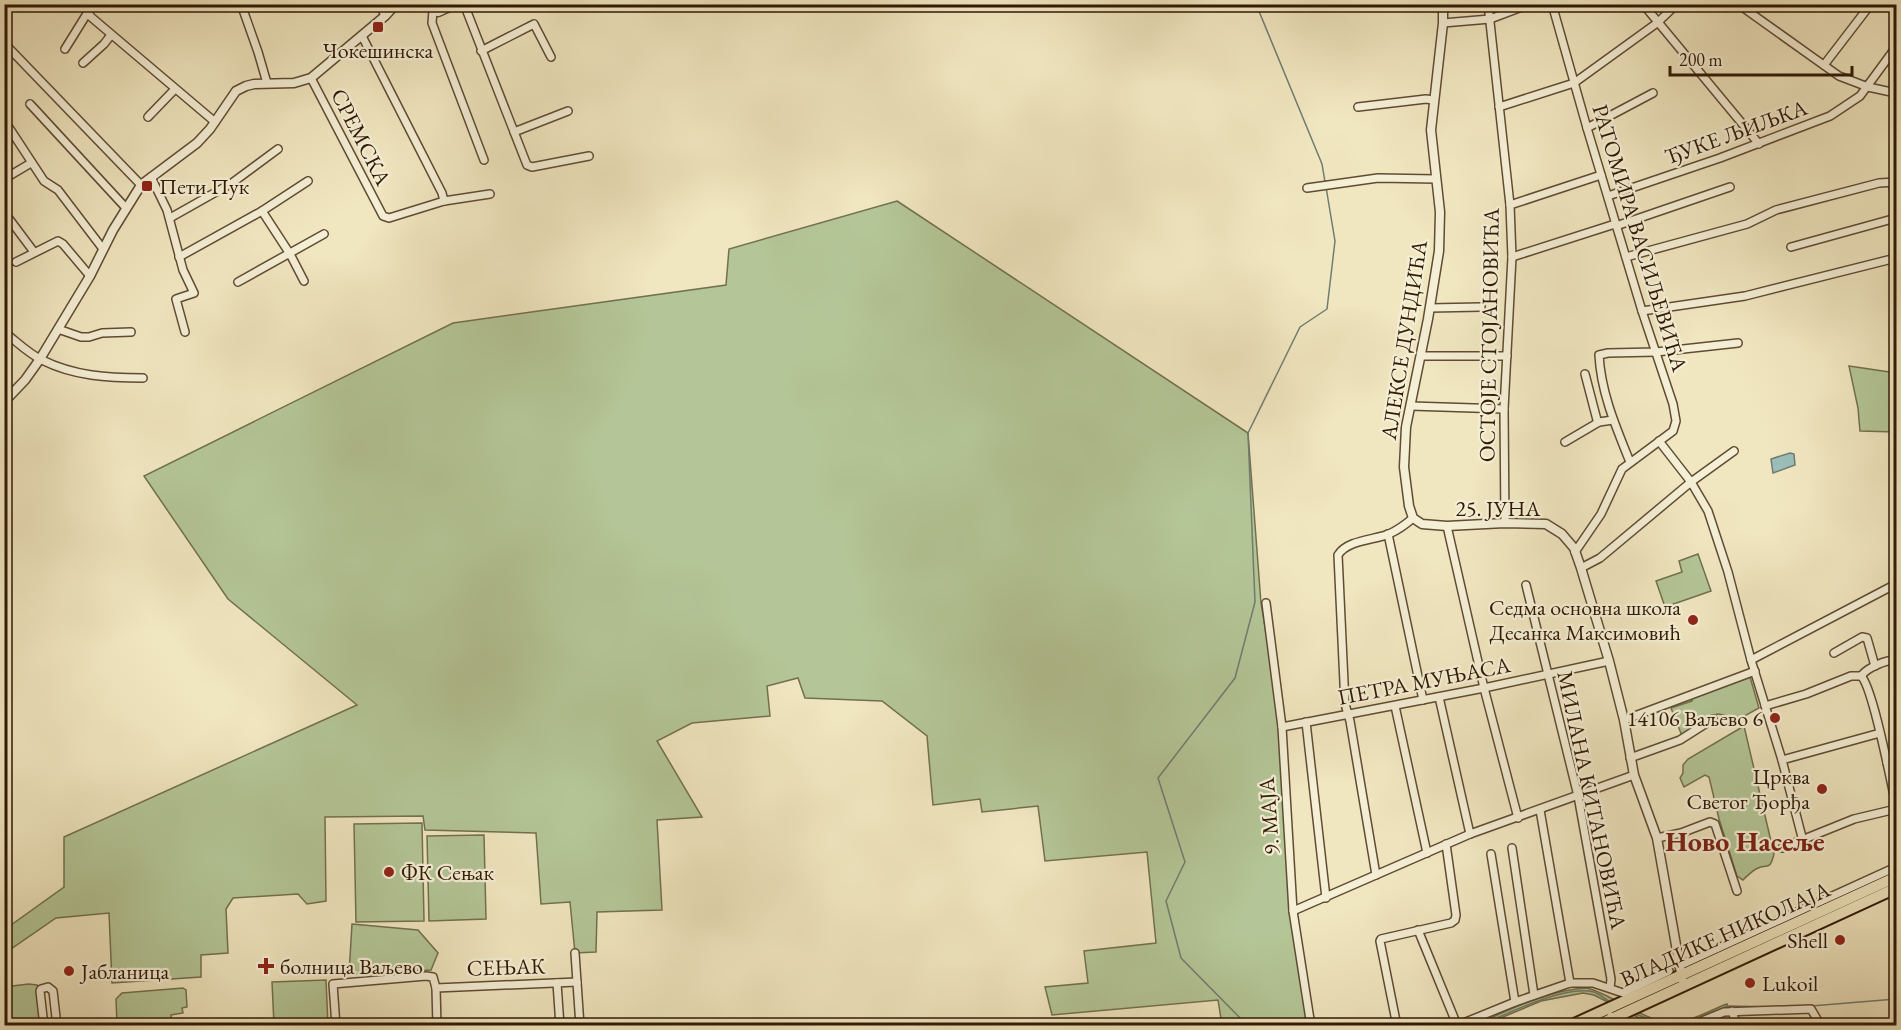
<svg xmlns="http://www.w3.org/2000/svg" width="1901" height="1030" viewBox="0 0 1901 1030" font-family="'EB Garamond',serif">
<rect width="100%" height="100%" fill="#f0e6c0"/>
<filter id="stains"><feTurbulence type="fractalNoise" baseFrequency=".00333" numOctaves="4"/><feColorMatrix values="0 0 0 0 .2 0 0 0 0 .09 0 0 0 0 .02 0 0 0 .5 -.17"/></filter>
<radialGradient id="worn" r=".72"><stop offset=".6" stop-color="#630" stop-opacity="0"/><stop offset="1" stop-color="#630" stop-opacity=".3"/></radialGradient>
<!-- green -->
<g fill="#b4c697" stroke="#72704e" stroke-width="1.5">
<polygon points="897,201 1248,433 1261,603 1282,727 1293,911 1311,1025 1222,1025 1218,1000 1052,1015 1045,987 1088,983 1084,951 1156,943 1147,852 1045,861 1038,806 982,812 980,799 933,805 927,736 882,701 805,698 798,678 767,686 770,716 692,723 657,741 702,817 657,820 662,910 597,912 596,952 575,953 570,902 541,904 536,833 425,830 423,816 325,817 326,901 307,904 298,894 233,898 226,909 228,953 201,955 201,977 112,983 109,913 56,918 5,953 4,930 64,887 64,837 357,705 228,599 144,476 453,323 726,285 729,249"/>
<polygon points="1849,366 1896,373 1896,432 1860,431 1858,408"/>
<polygon points="1698,554 1711,591 1665,607 1656,581 1682,572 1679,561"/>
<polygon points="1750,677 1759,708 1730,724 1724,715 1717,714 1682,736 1671,708 1692,701 1691,698"/>
<path d="M1744,726L1774,854C1769,873 1768,862 1756,869C1752,871 1747,876 1743,880L1737,876L1719,819L1709,777L1705,775L1684,787L1680,778L1683,773V765L1688,759Z"/>
<polygon points="422,823 424,921 356,922 354,824"/>
<polygon points="484,835 486,919 429,921 427,836"/>
<polygon points="352,924 418,930 438,953 431,970 349,974"/>
<polygon points="326,980 328,1025 274,1025 272,982"/>
<polygon points="29,984 37,985 41,989 44,1025 5,1025 4,987"/>
<polygon points="183,988 186,990 187,1007 182,1008 183,1013 171,1015 171,1020 157,1021 157,1025 117,1025 116,999 122,993"/>
<path d="M1587,988C1618,996 1651,1029 1683,1021C1698,1018 1713,1009 1727,1004L1728,1008L1683,1025H1661L1643,1020L1594,995L1583,993L1541,1001L1484,1025L1473,1026C1509,1010 1547,990 1587,988Z"/>
</g>
<!-- water -->
<polygon fill="#9bbeb9" stroke="#707c71" stroke-width="1.5" points="1790,453 1794,454 1795,465 1773,473 1771,459"/>
<g fill="none" stroke-linecap="round" stroke-linejoin="round">
<!-- stream -->
<g stroke="#707c71" stroke-width="1.5">
<polyline points="1256,4 1322,164 1325,182"/>
<polyline points="1811,1006 1896,999"/>
<polyline points="1633,1013 1661,1024 1683,1024 1728,1006 1785,1007"/>
<polyline points="1248,1026 1181,958 1166,901 1185,862 1158,778 1235,678 1255,602 1248,433 1300,327 1327,309 1335,241 1326,187"/>
<path d="M1479,1026C1506,1014 1566,984 1594,992C1600,994 1605,999 1610,1002"/>
</g>
<defs>
<g id="minor">
<polyline points="90,4 88,12 91,17 215,122"/>
<polyline points="241,4 258,52 267,83"/>
<polyline points="307,4 307,6"/>
<polyline points="380,4 385,16"/>
<polyline points="464,4 527,165 532,167 589,156"/>
<polyline points="1488,4 1510,205 1512,257 1504,409 1505,523"/>
<polyline points="1552,4 1587,128 1642,311 1673,404 1676,421 1673,431 1622,469 1601,514 1575,552"/>
<polyline points="1643,4 1759,144"/>
<polyline points="1738,4 1839,76 1868,87 1896,93"/>
<polyline points="433,10 432,23 484,160"/>
<polyline points="1443,23 1490,19 1530,4"/>
<polyline points="362,36 442,193 444,201"/>
<polyline points="4,43 141,185"/>
<polyline points="65,49 88,12"/>
<polyline points="481,51 534,24 551,57"/>
<polyline points="83,63 104,44 111,35"/>
<polyline points="1824,65 1867,9"/>
<polyline points="311,78 383,216 389,218 444,201 490,194"/>
<polyline points="30,104 126,208"/>
<polyline points="1358,107 1426,99 1433,100"/>
<polyline points="1499,107 1574,83 1657,23 1677,4"/>
<polyline points="148,117 175,89"/>
<polyline points="4,120 44,181 58,190 103,249"/>
<polyline points="1587,128 1653,93"/>
<polyline points="514,132 568,111"/>
<polyline points="151,177 167,210 183,270 194,293 176,299 185,332"/>
<polyline points="4,179 31,163"/>
<polyline points="1892,182 1896,199"/>
<polyline points="1307,188 1378,178 1436,179"/>
<polyline points="1608,196 1720,158 1830,116 1860,96 1896,47"/>
<polyline points="1510,205 1601,175"/>
<polyline points="262,211 290,254 304,281"/>
<polyline points="7,216 34,252"/>
<polyline points="170,218 232,183 278,149"/>
<polyline points="1616,226 1730,187"/>
<polyline points="1791,247 1896,218"/>
<polyline points="179,257 262,211 308,181"/>
<polyline points="1512,257 1615,224"/>
<polyline points="1626,257 1747,224 1776,210 1879,183 1896,182"/>
<polyline points="16,262 58,241 63,244 90,276"/>
<polyline points="238,282 324,234"/>
<polyline points="1430,308 1481,307"/>
<polyline points="1642,311 1745,296 1896,258"/>
<polyline points="58,329 81,337 89,337 102,333 131,332"/>
<path d="M4,332C16,341 29,354 42,360C74,376 108,378 143,378"/>
<polyline points="1421,356 1507,356"/>
<polyline points="1585,374 1597,420 1599,422 1613,420"/>
<polyline points="1411,406 1504,409"/>
<polyline points="1659,441 1691,482 1708,511 1728,572 1751,660 1782,760 1803,841"/>
<polyline points="1565,442 1599,422"/>
<path d="M1630,462C1616,427 1601,393 1599,355L1608,353L1656,352L1738,343"/>
<polyline points="1447,526 1484,688 1518,818"/>
<polyline points="1388,534 1423,700"/>
<polyline points="1581,568 1600,558 1691,482 1734,451"/>
<polyline points="1526,585 1578,796 1611,979 1610,988"/>
<polyline points="1266,603 1282,727 1293,911 1311,1026"/>
<polyline points="1834,653 1862,637 1867,638 1875,666"/>
<polyline points="1751,660 1896,584"/>
<path d="M1861,676C1873,687 1891,783 1896,805"/>
<polyline points="1439,697 1470,834"/>
<polyline points="1395,706 1427,853"/>
<path d="M1765,706L1806,694L1851,676H1861C1868,667 1886,660 1896,660"/>
<polyline points="1624,720 1755,671"/>
<polyline points="1306,722 1326,898"/>
<polyline points="1282,727 1484,688 1609,661"/>
<polyline points="1630,758 1680,740 1713,719"/>
<polyline points="1782,760 1880,733"/>
<polyline points="1887,763 1896,761"/>
<polyline points="1540,810 1570,983"/>
<polyline points="1657,838 1681,833 1710,822 1715,824 1737,891"/>
<polyline points="1512,848 1534,995"/>
<polyline points="1782,848 1854,819 1896,809"/>
<polyline points="1491,854 1515,1002"/>
<path d="M1376,875L1350,721L1345,704L1338,555C1347,540 1374,540 1389,534C1398,530 1405,525 1413,518"/>
<polyline points="1293,911 1470,834 1634,775"/>
<polyline points="1418,930 1457,1025"/>
<polyline points="575,953 580,1026"/>
<polyline points="1679,966 1896,867"/>
<polyline points="557,983 560,1026"/>
<polyline points="436,988 577,982"/>
<polyline points="1732,1011 1737,1026"/>
<polyline points="1611,1016 1623,1026"/>
<polyline points="44,1026 40,991 41,989 48,987 53,991 57,1026"/>
<polyline points="336,1026 333,984 426,976 433,977 436,988 437,1026"/>
<polyline points="1397,1026 1380,941 1381,939 1451,923 1455,920 1456,915 1446,844"/>
<polyline points="1456,1026 1515,1002 1570,983 1593,983 1623,993 1669,971"/>
<polyline points="1690,1026 1724,1012 1811,1009 1821,1026"/>
</g>
<g id="tertiary">
<polyline points="430,4 433,10 438,12 456,4"/>
<polyline points="1443,4 1443,23 1431,130 1440,212 1439,251 1428,319 1406,427 1404,467 1409,506 1413,518 1422,524 1447,526 1505,523 1546,524 1562,534 1574,548 1581,568 1609,661 1624,720 1634,775 1657,838 1682,979"/>
<polyline points="4,402 25,380 40,359 90,276 113,230 141,185 197,143 210,129 236,91 246,86 254,84 294,83 311,78 385,16 396,4"/>
</g>
<g id="primary">
<polyline points="1570,1026 1896,877"/>
<polyline points="1596,1026 1896,888"/>
</g>
</defs>
<!-- minor casing -->
<use href="#minor" stroke="#5f4c33" stroke-width="10"/>
<!-- tertiary casing -->
<use href="#tertiary" stroke="#5f4c33" stroke-width="11"/>
<!-- primary casing -->
<use href="#primary" stroke="#2f1904" stroke-width="14"/>
<!-- minor -->
<use href="#minor" stroke="#f5efd6" stroke-width="7"/>
<!-- tertiary -->
<use href="#tertiary" stroke="#f5efd6" stroke-width="8"/>
<!-- primary -->
<use href="#primary" stroke="#f0e6c0" stroke-width="10"/>
</g>
<!-- markers -->
<g fill="#8f2418" stroke="#f5efd6" stroke-width="2">
<rect x="372" y="21" width="12" height="12" rx="3"/>
<rect x="141" y="180" width="12" height="12" rx="3"/>
<circle cx="1693" cy="620" r="6"/>
<circle cx="1775" cy="718" r="6"/>
<circle cx="1822" cy="789" r="6"/>
<circle cx="389" cy="872" r="6"/>
<circle cx="1840" cy="940" r="6"/>
<path d="M263 957h6v6h6v6h-6v6h-6v-6h-6v-6h6z"/>
<circle cx="69" cy="971" r="6"/>
<circle cx="1750" cy="983" r="6"/>
</g>
<g text-anchor="middle" dominant-baseline="central" stroke-width="4.5" stroke-linejoin="round" paint-order="stroke">
<!-- poi labels -->
<g font-size="22" fill="#2f1904" stroke="#f5efd6" text-anchor="start">
<text x="378" y="50" text-anchor="middle">Чокешинска</text>
<text x="159" y="186">Пети Пук</text>
<text x="1681" y="607" text-anchor="end">Седма основна школа<tspan x="1681" dy="25">Десанка Максимовић</tspan></text>
<text x="1763" y="718" text-anchor="end">14106 Ваљево 6</text>
<text x="1810" y="776" text-anchor="end">Црква<tspan x="1810" dy="25">Светог Ђорђа</tspan></text>
<text x="401" y="872">ФК Сењак</text>
<text x="1828" y="940" text-anchor="end">Shell</text>
<text x="280" y="966">болница Ваљево</text>
<text x="81" y="971">Јабланица</text>
<text x="1762" y="983">Lukoil</text>
</g>
<!-- street labels -->
<g font-size="22" fill="#2f1904" stroke="#f5efd6">
<text transform="translate(1736 132) rotate(-20)">ЂУКЕ ЉИЉКА</text>
<text transform="translate(361 137) rotate(63)">СРЕМСКА</text>
<text transform="translate(1640 238) rotate(73)">РАТОМИРА ВАСИЉЕВИЋА</text>
<text transform="translate(1489 335) rotate(-89)">ОСТОЈЕ СТОЈАНОВИЋА</text>
<text transform="translate(1404 340) rotate(-81)">АЛЕКСЕ ДУНДИЋА</text>
<text x="1498" y="508">25. ЈУНА</text>
<text transform="translate(1424 681) rotate(-11)">ПЕТРА МУЊАСА</text>
<text transform="translate(1592 800) rotate(78)">МИЛАНА КИТАНОВИЋА</text>
<text transform="translate(1269 816) rotate(-94)">9. МАЈА</text>
<text transform="translate(1725 934) rotate(-24)">ВЛАДИКЕ НИКОЛАЈА</text>
<text transform="translate(506 967) rotate(-2)">СЕЊАК</text>
</g>
<!-- district labels -->
<g font-size="28" font-weight="bold" fill="#7a1f14" stroke="#f5efd6">
<text x="1745" y="841">Ново Насеље</text>
</g>
</g>
<!-- margin -->
<rect width="1901" height="1030" fill="none" stroke="#f0e6c0" stroke-width="24"/>
<rect x="6" y="6" width="1889" height="1018" fill="none" stroke="#2f1904" stroke-width="3"/>
<rect x="12" y="12" width="1877" height="1006" fill="none" stroke="#2f1904" stroke-width="1.5"/>
<!-- scale -->
<path d="M1670 66v9h182v-9" fill="none" stroke="#2f1904" stroke-width="3"/>
<text x="1679" y="66" font-size="18" fill="#2f1904" stroke="#f5efd6" stroke-width="4.5" paint-order="stroke">200 m</text>
<rect width="100%" height="100%" filter="url(#stains)"/>
<rect width="100%" height="100%" fill="url(#worn)"/>
</svg>
